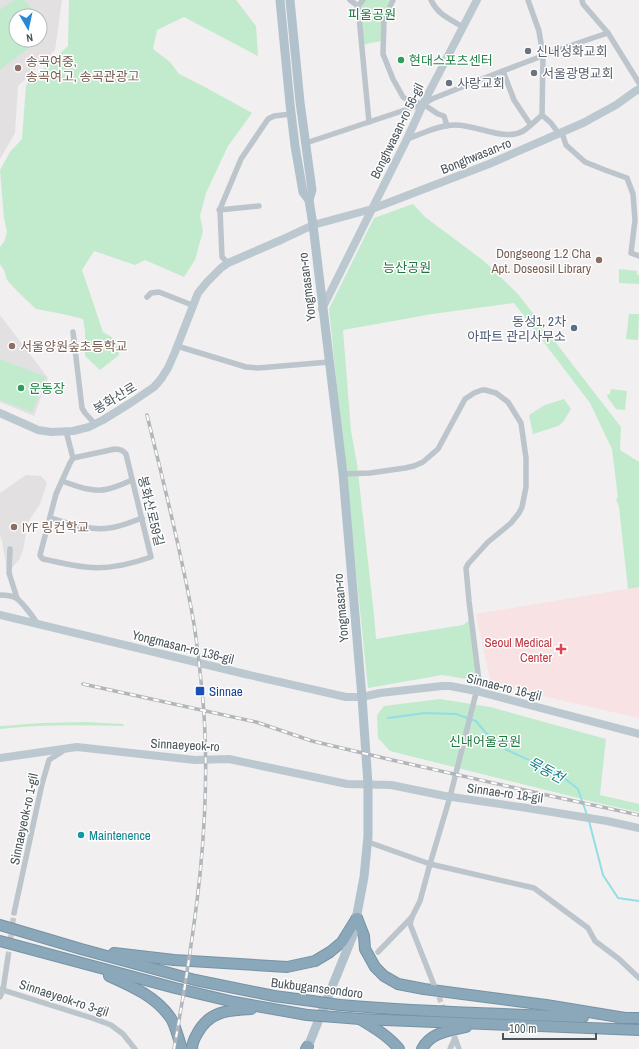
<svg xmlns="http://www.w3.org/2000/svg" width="639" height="1049" viewBox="0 0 639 1049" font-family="'Archivo Narrow','Noto Sans KR',sans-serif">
<rect width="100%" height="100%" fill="#f1efef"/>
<!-- education -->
<g fill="#e2e0e1" fill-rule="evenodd">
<path d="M0,0H62L55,50L18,86L15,133L0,159ZM16,16H40V40H16Z"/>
<polygon points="0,315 48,378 34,416 0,402"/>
<polygon points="26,475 41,476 47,483 40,504 28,522 23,550 19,560 9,571 7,570 2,541 0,535 0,493"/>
</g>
<!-- medical -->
<polygon fill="#f9e2e3" points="639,587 639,718 491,684 476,614"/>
<!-- green -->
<g fill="#c1ebcc">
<polygon points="14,0 24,0 37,16 16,16 16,40 39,40 0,70 0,10"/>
<polygon points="69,0 236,0 256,26 258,56 184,17 157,30 153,49 170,62 179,74 203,86 252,113 228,146 206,193 200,216 203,231 195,260 184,277 145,260 135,265 94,251 82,270 103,332 118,341 119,355 100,370 85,356 85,331 83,319 63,314 36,309 20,294 7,280 4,270 0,264 0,247 4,242 7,232 4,218 0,170 10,152 22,139 26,85 68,46"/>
<polygon points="363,0 393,0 386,20 386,40 361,45 358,6"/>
<polygon points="413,204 425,217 484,261 518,294 621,427 620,450 639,462 639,587 628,589 619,507 616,499 618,498 612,449 590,403 514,303 432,314 343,330 351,431 357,464 374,615 376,639 463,625 471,619 479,681 442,675 368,688 329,309 374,218"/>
<polygon points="619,269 637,271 637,275 639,275 639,284 619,283"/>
<polygon points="629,314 639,314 638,340 626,339"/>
<polygon points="0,359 46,377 32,412 0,400"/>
<polygon points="611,389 627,391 625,410 616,409 608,398 607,394 610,394"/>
<polygon points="564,399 571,409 563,422 558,426 533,434 529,415 545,405"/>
<polygon points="440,699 490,707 606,739 600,795 639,804 639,812 598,803 390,751 378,738 377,715 384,706"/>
<path d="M87,722L123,724L124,726C83,725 42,724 0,729V726H2L41,723Z"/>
</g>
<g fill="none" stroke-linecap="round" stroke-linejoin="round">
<!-- stream -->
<g stroke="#92dee5" stroke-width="2">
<polyline points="388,718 425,713 456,714 476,721 485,732 505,749 559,774 578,789 587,815"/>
<polyline points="589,821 603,875 618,898 639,901"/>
</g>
<!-- street-tunnel -->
<g stroke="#c7c8ca" stroke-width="5.5" stroke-dasharray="5.5 3" stroke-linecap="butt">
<polyline points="8,957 14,913"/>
<polyline points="436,989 445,1013"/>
</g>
<defs>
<g id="highway">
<polyline points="357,918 364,936 365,949 375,967 384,976 398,984 424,989 546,1005 625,1018"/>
<polyline points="0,925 81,949 195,980 274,996 312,1001"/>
<polyline points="0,941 175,988 234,1002 307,1015"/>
<polyline points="114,953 174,960 287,967 315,961 330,952 342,942 357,918"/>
<path d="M109,976C131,986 155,996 170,1017C175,1023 179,1041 182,1049"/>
<path d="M340,1005C421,1012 502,1014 583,1017"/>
<polyline points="335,1017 360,1019 639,1030"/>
<polyline points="619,1018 639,1018"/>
<path d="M360,1019C374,1028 389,1036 399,1049"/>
<path d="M192,1049C192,1044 194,1039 197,1034C209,1011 228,1010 251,1009"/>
<polyline points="306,1049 308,1046"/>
<path d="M422,1049C431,1032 449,1031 466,1027"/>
</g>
</defs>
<!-- highway casing -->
<use href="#highway" stroke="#7693a5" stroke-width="12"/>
<!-- street -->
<g stroke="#bcc5cb" stroke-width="5.5">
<polyline points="350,0 358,6"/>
<polyline points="363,0 358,6 369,122"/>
<polyline points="393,0 384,21 383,54 393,79 403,97 409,101 423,104 438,114 444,116 447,126"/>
<path d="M431,0C438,15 450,19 463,27"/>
<polyline points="528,0 539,31 543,56 542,115 551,123 559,134"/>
<polyline points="582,0 583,4 608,33 639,83"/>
<polyline points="503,71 514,100 530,124"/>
<polyline points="562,133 566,145 585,162 605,170 627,178 633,194 635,220 631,253 639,256"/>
<path d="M407,139C422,134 438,125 454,125C476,124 504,142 523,131C530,127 536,120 542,115"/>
<path d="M306,143L423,104L432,99C490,76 548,52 608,33"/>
<polyline points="219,210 259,206"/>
<polyline points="228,263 222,257 220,209 241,159 268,119 274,116 291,114"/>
<polyline points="147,297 151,293 159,292 192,305"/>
<polyline points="73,332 82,408 85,413 95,424"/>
<polyline points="177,346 246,367 258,368 329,362"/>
<path d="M66,431L73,458L70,463L56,494L40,555L41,557L43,559C58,562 72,566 86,567C108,570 131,564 151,557L126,454C123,450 120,449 115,449L73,458"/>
<polyline points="343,474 370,473 405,468 414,466 423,462 438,449 465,399 474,393 482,390 485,390 496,393 508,402 521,423 526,458 526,487 522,507 519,513 511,523 488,542 468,564 466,568 469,601 479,681 450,797 430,864 368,842"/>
<path d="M62,481C76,486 93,493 108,489C117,487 125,483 132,480"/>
<path d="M50,518C68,523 89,531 109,528C120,527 131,522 142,518"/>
<polyline points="10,549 9,573 17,598"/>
<path d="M0,595C5,595 12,596 16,598C22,602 33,617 37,623"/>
<polyline points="14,913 42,784 49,760 63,751"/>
<polyline points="378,952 412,917"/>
<polyline points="434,985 410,924 412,917 420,901 430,864 534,888 588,928 595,941 619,959 639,978"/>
<polyline points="0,989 92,1018 111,1025 123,1034 135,1049"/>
<polyline points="0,997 3,990 8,957"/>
<polyline points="455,1038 459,1049"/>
<polyline points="450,1049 455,1038"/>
</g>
<!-- secondary -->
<g stroke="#bcc8cf" stroke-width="8">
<polyline points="322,309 407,139 423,104 477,0"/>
<polyline points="0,413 38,430 51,432 73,431 89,427 103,420 132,402 154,387 161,379 168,368 175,352 198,293 207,282 221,268 228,263 281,240 313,225 372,209 489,164 583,123 616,105 634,92 639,89"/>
<polyline points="0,615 245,674 346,697 362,697 380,693 442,686 450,686 476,691 639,734"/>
<polyline points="0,758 77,747 195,760 229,759 347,784 391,785 445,796 527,808 607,821 639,828"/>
</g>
<!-- primary -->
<g stroke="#b1c2cc" stroke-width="9">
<polyline points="280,0 290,104 295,146 303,192 309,200 313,225 343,474 362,697 368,784 368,836 364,877 353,935 307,1049"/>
<polyline points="290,0 300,102 312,190 309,200"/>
</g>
<!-- highway -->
<use href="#highway" stroke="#8ba7ba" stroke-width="10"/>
<defs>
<g id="rail">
<path d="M147,415C163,481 180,546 192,613C197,638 199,664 202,690C214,810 195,931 174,1049"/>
<polyline points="83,684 256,722 312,741 392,760 551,796 639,815"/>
</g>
</defs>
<!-- rail casing -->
<use href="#rail" stroke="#b2b5b9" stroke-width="3.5"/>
<!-- rail -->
<use href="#rail" stroke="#fff" stroke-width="2" stroke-dasharray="6" stroke-linecap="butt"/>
<defs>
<g id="highway-bridge">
<polyline points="312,1001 340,1005"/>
<polyline points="307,1015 335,1017"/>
</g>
</defs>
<!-- highway-bridge casing -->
<use href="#highway-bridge" stroke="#7693a5" stroke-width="12" stroke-linecap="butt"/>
<!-- highway-bridge -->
<use href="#highway-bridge" stroke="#8ba7ba" stroke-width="10"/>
</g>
<!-- markers -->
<g fill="#6b7280" stroke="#fff" stroke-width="1.5">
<circle cx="528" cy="51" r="4"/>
<circle cx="534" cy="73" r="4"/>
<circle cx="449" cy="83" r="4"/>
</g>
<g fill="#2e9e5b" stroke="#fff" stroke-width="1.5">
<circle cx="401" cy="60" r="4"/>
<circle cx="21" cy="388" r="4"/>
</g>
<g fill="#8d6e63" stroke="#fff" stroke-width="1.5">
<circle cx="18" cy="68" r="4"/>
<circle cx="599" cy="260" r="4"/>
<circle cx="12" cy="346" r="4"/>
<circle cx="14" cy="527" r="4"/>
</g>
<circle fill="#5c6f8a" stroke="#fff" stroke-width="1.5" cx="574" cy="328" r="4"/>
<path fill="#e0444e" stroke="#fff" stroke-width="1.5" d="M559 643h4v4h4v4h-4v4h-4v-4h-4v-4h4z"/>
<rect fill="#1a4fb4" stroke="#fff" stroke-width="1.5" x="195" y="686" width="10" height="10" rx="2"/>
<circle fill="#0f9aa8" stroke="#fff" stroke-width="1.5" cx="81" cy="835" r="4"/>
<g text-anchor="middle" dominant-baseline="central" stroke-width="3" stroke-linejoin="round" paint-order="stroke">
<!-- park labels -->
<g font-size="13" fill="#1f7740" stroke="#fff">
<text x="372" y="14">피울공원</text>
<text x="407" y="267">능산공원</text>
<text x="485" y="741">신내어울공원</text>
</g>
<!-- worship labels -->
<g font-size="13" fill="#5b616d" stroke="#fff" text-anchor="start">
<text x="536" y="51">신내성화교회</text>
<text x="542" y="73">서울광명교회</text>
<text x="457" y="83">사랑교회</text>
</g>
<!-- leisure labels -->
<g font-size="13" fill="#27864d" stroke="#fff" text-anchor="start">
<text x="409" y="60">현대스포츠센터</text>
<text x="29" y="388">운동장</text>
</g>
<!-- education labels -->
<g font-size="13" fill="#785e54" stroke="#fff" text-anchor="start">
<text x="26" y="61">송곡여중,<tspan x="26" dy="15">송곡여고, 송곡관광고</tspan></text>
<text x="591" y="253" text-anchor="end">Dongseong 1.2 Cha<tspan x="591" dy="15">Apt. Doseosil Library</tspan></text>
<text x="20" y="346">서울양원숲초등학교</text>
<text x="22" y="527">IYF 링컨학교</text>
</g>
<!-- street labels -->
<g font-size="13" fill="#49555b" stroke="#fff">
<text transform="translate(397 131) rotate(-64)">Bonghwasan-ro 56-gil</text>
<text transform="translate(476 156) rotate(-22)">Bonghwasan-ro</text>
<text transform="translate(307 287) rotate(-97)">Yongmasan-ro</text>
<text transform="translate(115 398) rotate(-31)">봉화산로</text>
<text transform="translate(151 511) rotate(76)">봉화산로59길</text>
<text transform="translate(341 608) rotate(-95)">Yongmasan-ro</text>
<text transform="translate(183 647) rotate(14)">Yongmasan-ro 136-gil</text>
<text transform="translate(504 687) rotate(14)">Sinnae-ro 16-gil</text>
<text transform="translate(185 745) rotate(3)">Sinnaeyeok-ro</text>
<text transform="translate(505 793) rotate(8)">Sinnae-ro 18-gil</text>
<text transform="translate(24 819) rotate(-78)">Sinnaeyeok-ro 1-gil</text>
<text transform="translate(317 988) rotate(7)">Bukbuganseondoro</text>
<text transform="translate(64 998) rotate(18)">Sinnaeyeok-ro 3-gil</text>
</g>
<!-- service labels -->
<g font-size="13" fill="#4e5e75" stroke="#fff" text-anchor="end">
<text x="566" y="321">동성1, 2차<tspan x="566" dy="15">아파트 관리사무소</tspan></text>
</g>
<!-- health labels -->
<g font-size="13" fill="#be3a42" stroke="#fff" text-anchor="end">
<text x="552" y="642">Seoul Medical<tspan x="552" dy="15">Center</tspan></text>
</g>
<!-- transit labels -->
<g font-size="13" fill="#164399" stroke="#fff" text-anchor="start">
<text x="209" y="691">Sinnae</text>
</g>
<!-- culture labels -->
<g font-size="13" fill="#0d838f" stroke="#fff" text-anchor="start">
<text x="89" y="835">Maintenence</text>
</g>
<!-- water labels -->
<g font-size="14" font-style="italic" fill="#178089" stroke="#fff">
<text transform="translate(546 770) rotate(28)">묵동천</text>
</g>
</g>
<!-- north arrow -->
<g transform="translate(28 28) rotate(171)"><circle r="19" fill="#ffffff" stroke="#b6bbbd"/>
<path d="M0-3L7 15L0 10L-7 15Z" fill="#2888d3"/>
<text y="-6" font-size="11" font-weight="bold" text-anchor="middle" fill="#49555b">N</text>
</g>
<!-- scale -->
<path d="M503 1033v6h93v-6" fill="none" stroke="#49555b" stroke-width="2"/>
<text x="509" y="1033" font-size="12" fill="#49555b" stroke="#ffffff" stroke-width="3" paint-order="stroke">100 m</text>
</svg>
